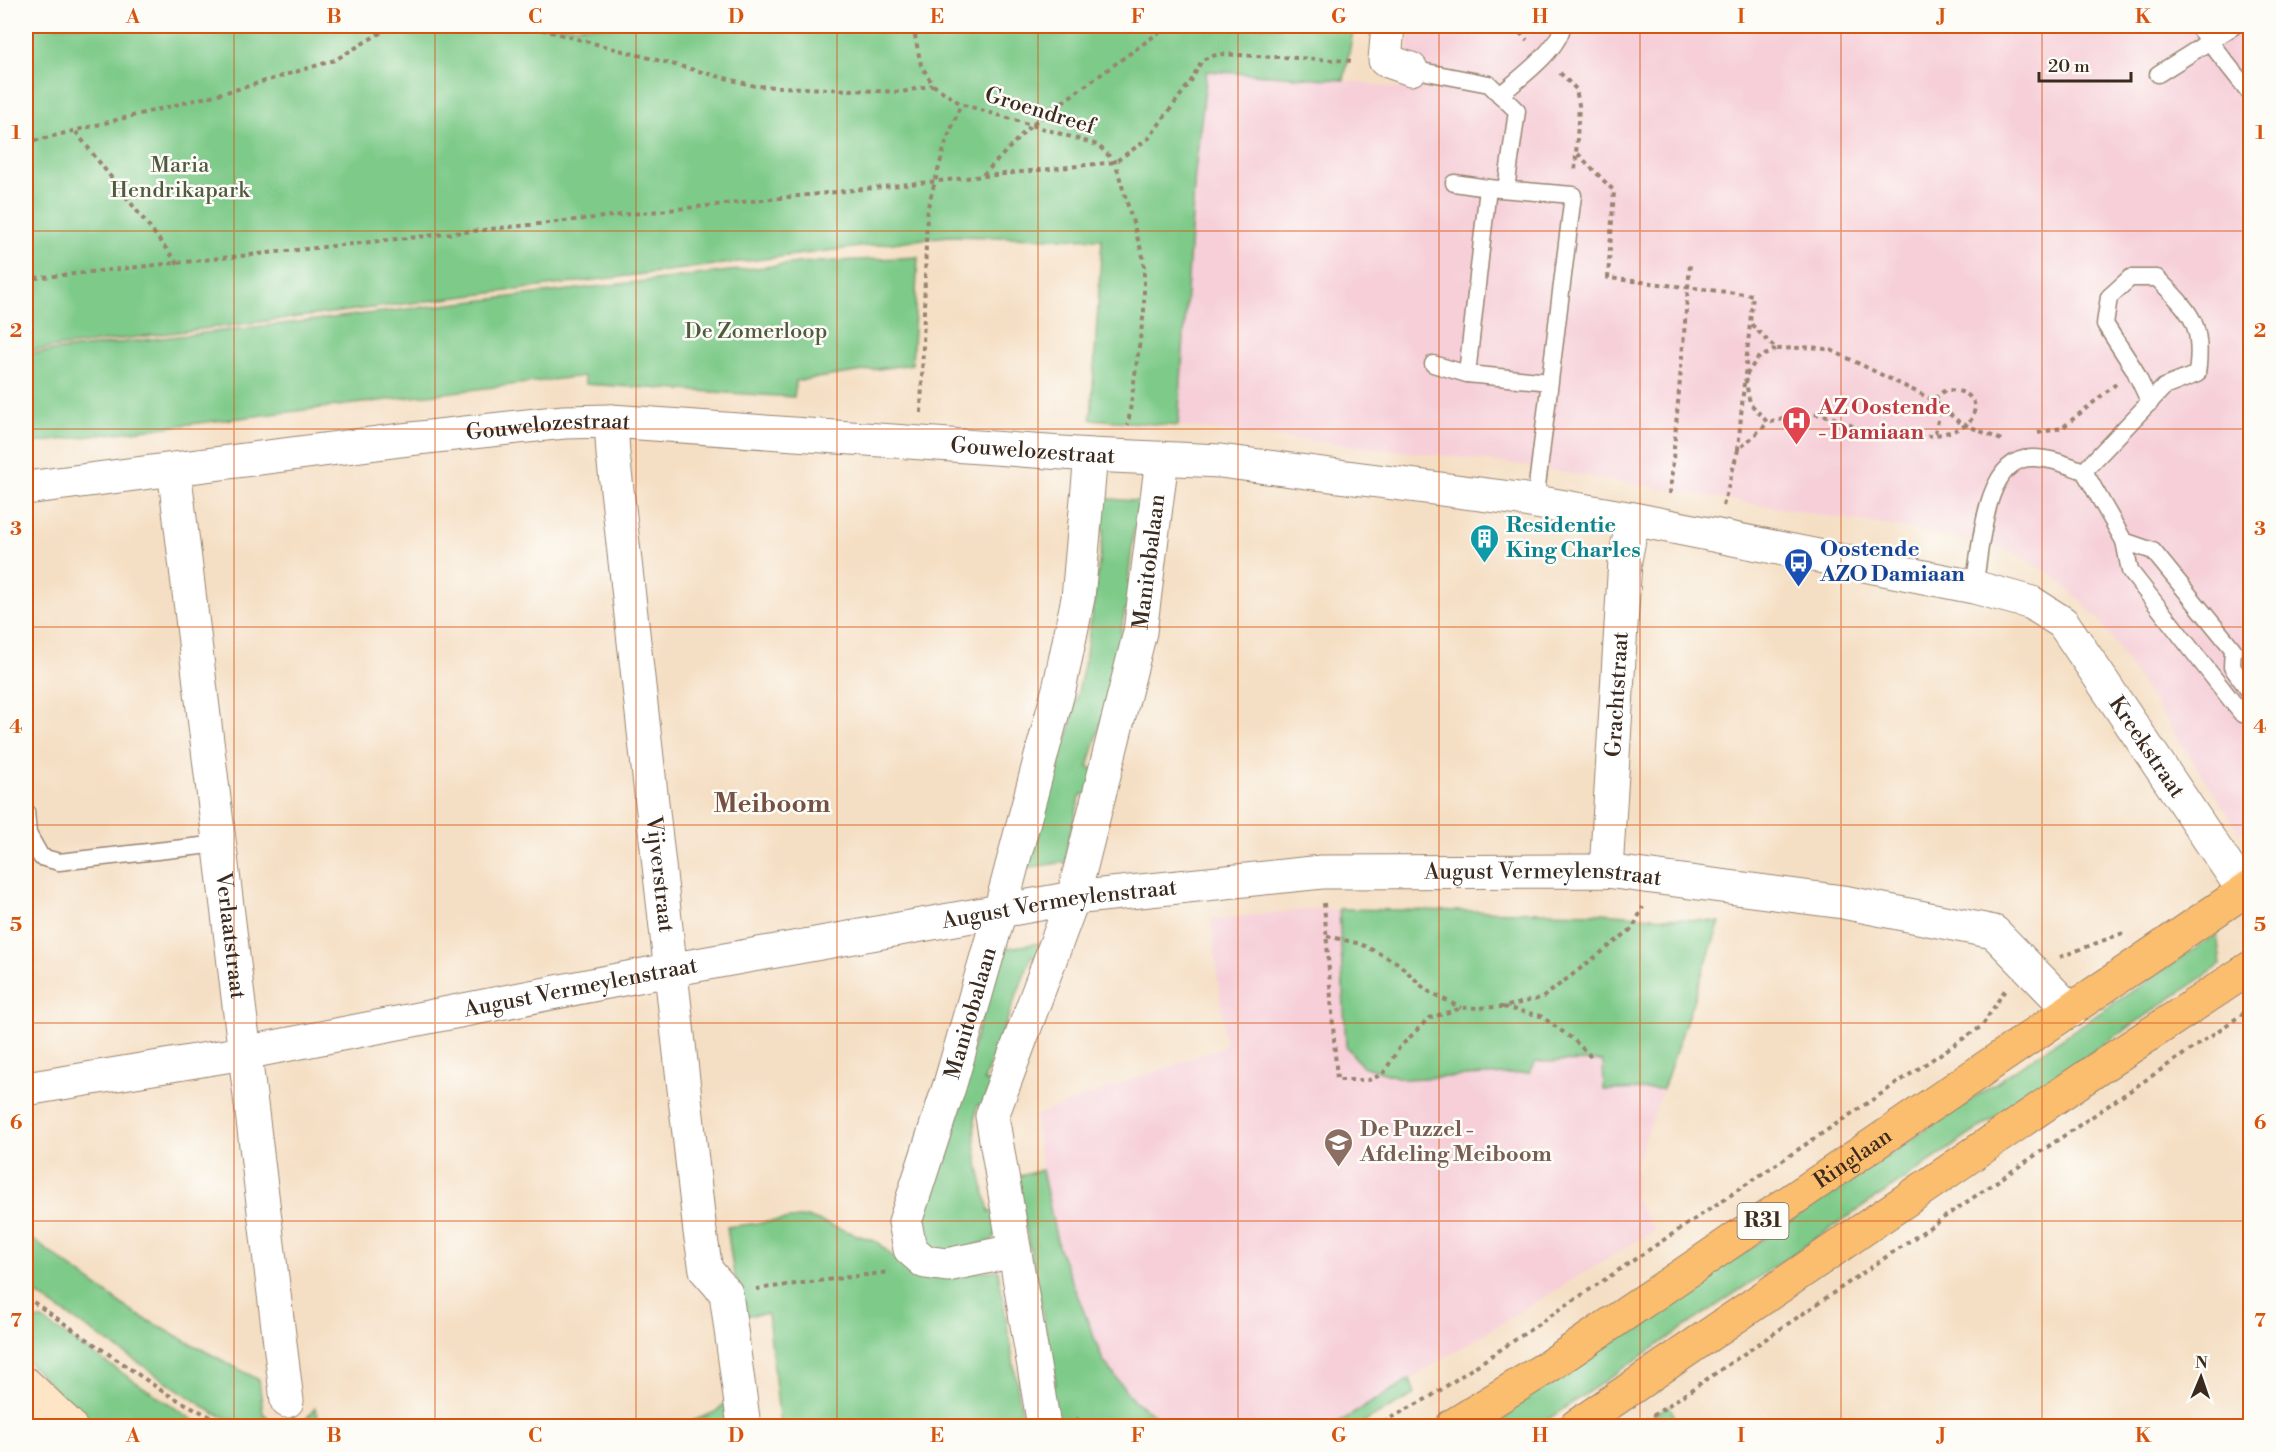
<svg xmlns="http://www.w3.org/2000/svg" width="2276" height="1452" viewBox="0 0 2276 1452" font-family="'Libre Bodoni',serif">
<rect width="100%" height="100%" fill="#fdfcf7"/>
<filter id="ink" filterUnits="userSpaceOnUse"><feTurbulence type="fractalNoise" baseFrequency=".0167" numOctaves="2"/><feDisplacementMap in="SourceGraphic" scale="12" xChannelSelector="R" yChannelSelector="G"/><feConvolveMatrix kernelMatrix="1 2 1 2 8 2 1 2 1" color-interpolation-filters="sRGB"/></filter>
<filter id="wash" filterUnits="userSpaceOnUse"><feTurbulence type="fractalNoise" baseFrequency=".008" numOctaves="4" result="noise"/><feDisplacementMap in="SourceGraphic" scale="24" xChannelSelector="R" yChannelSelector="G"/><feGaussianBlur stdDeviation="1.35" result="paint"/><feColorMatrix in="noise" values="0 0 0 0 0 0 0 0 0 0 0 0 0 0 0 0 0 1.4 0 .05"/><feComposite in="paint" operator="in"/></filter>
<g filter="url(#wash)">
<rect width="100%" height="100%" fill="#f5dfc4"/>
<!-- built -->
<g fill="#f6cfd8">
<polygon points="1412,26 2250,26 2250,828 2240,832 2098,618 2055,577 2012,551 1949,536 1507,463 1178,426 1195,171 1207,71 1344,80 1401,89"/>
<polygon points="1317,909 1339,909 1346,1046 1362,1066 1404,1079 1529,1073 1536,1062 1603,1061 1604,1090 1663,1089 1636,1164 1635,1198 1654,1230 1333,1426 1170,1426 1132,1399 1103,1360 1058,1246 1042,1170 1035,1119 1038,1115 1079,1099 1223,1047 1225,1039 1211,919"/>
</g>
<!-- green -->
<g fill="#7eca89" stroke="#5c7a54" stroke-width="1.5">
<polygon points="26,26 1354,26 1344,80 1207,71 1195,171 1178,426 1091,419 1102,239 948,236 26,351"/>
<polygon points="918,257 912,364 796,381 794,397 585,384 584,376 26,444 26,354 799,263"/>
<polygon points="1097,498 1148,502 1143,529 1134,529 1128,582 1138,582 1134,611 1125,609 1111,688 1088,767 1097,770 1091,796 1081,794 1066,850 1074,853 1072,861 1019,869 1027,842 1036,844 1058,766 1049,763 1056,737 1067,740 1085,661 1104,529 1094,527"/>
<polygon points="1339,909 1600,913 1720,922 1663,1089 1604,1090 1603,1061 1536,1062 1529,1073 1404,1079 1362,1066 1346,1046"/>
<polygon points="2217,934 2221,965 1538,1426 1486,1426"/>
<path d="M1047,942L1038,958L1032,955L984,1080L991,1083L984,1106L977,1105C969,1140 982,1178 989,1212L997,1211V1231L993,1240L942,1255L917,1233L1002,949Z"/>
<polygon points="1042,1170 1058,1246 1103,1360 1132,1399 1170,1426 1057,1426 1049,1385 1056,1384 1016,1177"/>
<polygon points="807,1217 877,1242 901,1264 925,1277 998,1270 1024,1426 780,1426 768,1314 747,1315 733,1269 727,1227"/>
<polygon points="26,1235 134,1313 259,1380 263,1413 278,1426 254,1426 215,1414 26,1287"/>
<polygon points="41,1319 202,1426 91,1426 26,1360 26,1321"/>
<polygon points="1410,1379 1415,1394 1357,1426 1333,1426"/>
<polygon points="732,1397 739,1426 680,1426 715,1412"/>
<polygon points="1669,1405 1679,1425 1683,1426 1638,1426"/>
<polygon points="315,1408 318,1418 367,1426 300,1426"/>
</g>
</g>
<g filter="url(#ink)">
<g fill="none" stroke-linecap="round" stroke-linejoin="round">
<defs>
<g id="lane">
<polyline points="2197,26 2250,93"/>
<polyline points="1411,69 1489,84 1517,111 1506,189"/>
<polyline points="2158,74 2234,26"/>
<path d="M1500,95C1517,80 1560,49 1562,26"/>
<polyline points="1454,183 1488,188"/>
<polyline points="1433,364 1467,374"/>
<path d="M2084,471L2164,387L2197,374C2204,323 2191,313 2157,278H2130L2109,297L2105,324L2134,369L2150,403"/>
<polyline points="1535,502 1573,195 1488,188 1467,374 1550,382"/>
<polyline points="2124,541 2153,551 2233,649 2232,667 2250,692"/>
<path d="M1974,587C1981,552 1983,459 2031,458C2049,457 2067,465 2084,471L2124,541L2130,571L2242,714H2250"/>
<polyline points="26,811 28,834 41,857 59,862 219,844"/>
</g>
<g id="street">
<polyline points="1388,26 1385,60 1411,69"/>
<path id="s1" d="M611,421L613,454L700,1232L706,1270L726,1293L744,1426"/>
<path id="s2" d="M174,469L287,1401"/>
<path id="s3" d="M26,488L401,440L564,422L611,421L1091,455L1220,461L1519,499L1633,519L1974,587L2032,603L2063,623L2244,891"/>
<path id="s4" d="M1606,871L1625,560L1633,519"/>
<path id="s5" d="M26,1089L244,1053L669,970L1073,898L1322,872L1606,871L1843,902L1994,932L2071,1011"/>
<path id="s6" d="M1014,1251L947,1265L925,1262L910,1249L905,1222L950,1084L1000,911L1060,685L1078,598L1091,455"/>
<path id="s7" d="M1044,1426L992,1116L1073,898L1140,632L1162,459"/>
</g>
<g id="secondary">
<polyline points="26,1384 70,1426"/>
<polyline points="26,1425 27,1426"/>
</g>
<g id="primary">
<path id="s8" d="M1452,1426L1549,1366L2250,887"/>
<polyline points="1576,1426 2096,1070 2250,968"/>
</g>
</defs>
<!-- lane casing -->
<use href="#lane" stroke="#988471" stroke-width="19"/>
<!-- street casing -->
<use href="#street" stroke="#988471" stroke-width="35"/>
<!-- secondary casing -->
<use href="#secondary" stroke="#988471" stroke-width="35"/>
<!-- primary casing -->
<use href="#primary" stroke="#988471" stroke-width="35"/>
<!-- path -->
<g stroke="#988471" stroke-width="4" stroke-dasharray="4.5 4.5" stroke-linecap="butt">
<polyline points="515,26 536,28 755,86 902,92 933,85"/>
<polyline points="913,26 921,65 933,85 961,104 1098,145 1115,162 1144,260 1144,311 1128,425"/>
<polyline points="1513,26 1527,40"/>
<polyline points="1560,73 1576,89 1579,105 1575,172"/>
<polyline points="76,132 178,264"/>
<polyline points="26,143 242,88 335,60 392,26"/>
<polyline points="1578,154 1614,191 1608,278 1753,295 1750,323 1776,349 1812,347 1831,350 1933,400 1959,422 2004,441"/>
<polyline points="983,175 1032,124 1168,26"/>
<polyline points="26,279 1115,162 1149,138 1191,81 1202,60 1219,54 1354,61"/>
<path d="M1776,349L1757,359L1745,377L1750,403L1768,423C1787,418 1807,411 1827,416C1843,420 1858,430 1874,435C1894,441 1963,438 1972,418C1975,410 1977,404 1970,397C1964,391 1954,390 1945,390L1933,400"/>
<polyline points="1745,375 1750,323"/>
<polyline points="921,413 927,210 946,142 961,104"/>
<polyline points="1935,433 1941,408"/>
<polyline points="2038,433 2062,428 2116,384"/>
<polyline points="1738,450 1744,383"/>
<polyline points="1670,494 1690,265"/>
<polyline points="1723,506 1738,450 1768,423"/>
<polyline points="1324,903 1337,1080 1369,1080 1383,1074 1399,1048 1429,1018 1462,1008 1503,1007 1542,998 1633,928 1643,907"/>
<polyline points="1327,936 1361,944 1398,963 1426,990 1461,1008"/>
<polyline points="2060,957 2123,933"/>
<polyline points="1503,1007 1541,1016 1574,1040 1592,1058"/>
<polyline points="756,1289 889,1272"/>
<polyline points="26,1297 165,1393 228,1426"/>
<polyline points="1076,1418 1083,1426"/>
<polyline points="1375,1426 1430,1397 1982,1026 2005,990"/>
<polyline points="1638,1426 2250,1009"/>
</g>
<!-- lane -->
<use href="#lane" stroke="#fff" stroke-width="16"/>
<!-- street -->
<use href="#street" stroke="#fff" stroke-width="33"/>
<!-- secondary -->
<use href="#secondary" stroke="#fde5c5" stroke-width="33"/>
<!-- primary -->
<use href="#primary" stroke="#fbbd6e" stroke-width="33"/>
</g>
</g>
<!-- grid -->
<path fill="none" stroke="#d7540e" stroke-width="1.5" stroke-opacity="0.55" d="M234,26V1426M435,26V1426M636,26V1426M837,26V1426M1038,26V1426M1238,26V1426M1439,26V1426M1640,26V1426M1841,26V1426M2042,26V1426M26,231H2250M26,429H2250M26,627H2250M26,825H2250M26,1023H2250M26,1221H2250"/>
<!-- icons -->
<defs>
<symbol id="hospital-pin" viewBox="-11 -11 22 30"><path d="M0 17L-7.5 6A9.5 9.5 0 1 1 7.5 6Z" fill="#e0444e" stroke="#fdfcf7"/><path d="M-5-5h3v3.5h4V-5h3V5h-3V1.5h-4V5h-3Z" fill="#fff"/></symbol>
<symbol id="building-pin" viewBox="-11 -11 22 30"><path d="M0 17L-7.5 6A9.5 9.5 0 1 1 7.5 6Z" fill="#0f9aa8" stroke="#fdfcf7"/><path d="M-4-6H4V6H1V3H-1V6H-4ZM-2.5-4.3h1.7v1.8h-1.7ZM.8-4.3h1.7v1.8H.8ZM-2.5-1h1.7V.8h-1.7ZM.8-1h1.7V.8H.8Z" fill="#fff"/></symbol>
<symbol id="bus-pin" viewBox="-11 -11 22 30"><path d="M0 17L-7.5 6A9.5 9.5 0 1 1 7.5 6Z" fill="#1a4fb4" stroke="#fdfcf7"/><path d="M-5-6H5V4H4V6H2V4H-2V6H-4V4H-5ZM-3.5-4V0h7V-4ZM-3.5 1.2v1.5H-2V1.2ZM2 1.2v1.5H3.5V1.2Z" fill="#fff"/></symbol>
<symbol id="school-pin" viewBox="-11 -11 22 30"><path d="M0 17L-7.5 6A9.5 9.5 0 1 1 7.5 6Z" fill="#8d6e63" stroke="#fdfcf7"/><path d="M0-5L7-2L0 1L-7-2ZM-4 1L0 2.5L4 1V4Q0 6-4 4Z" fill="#fff"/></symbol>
</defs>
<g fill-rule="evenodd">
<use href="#hospital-pin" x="1780" y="404" width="33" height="45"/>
<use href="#building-pin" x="1468" y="522" width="33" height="45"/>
<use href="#bus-pin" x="1782" y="546" width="33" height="45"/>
<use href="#school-pin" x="1322" y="1126" width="33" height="45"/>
</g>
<g text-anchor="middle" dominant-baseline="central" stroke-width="5" stroke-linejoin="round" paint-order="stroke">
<!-- shield labels -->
<rect fill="#fdfcf7" stroke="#75695f" stroke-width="1.5" x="1737.5" y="1203" width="51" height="36" rx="4.5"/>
<g font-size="21" font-weight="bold" fill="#3b2a1e">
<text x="1763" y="1221">R31</text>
</g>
<!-- street labels -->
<g font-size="22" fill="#3b2a1e" stroke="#fdfcf7">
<text transform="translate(1040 111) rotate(17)">Groendreef</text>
<text stroke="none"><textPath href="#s3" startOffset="526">Gouwelozestraat</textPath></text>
<text stroke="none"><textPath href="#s3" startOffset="1012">Gouwelozestraat</textPath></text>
<text stroke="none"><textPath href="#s7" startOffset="892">Manitobalaan</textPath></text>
<text stroke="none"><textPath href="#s4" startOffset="177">Grachtstraat</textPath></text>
<text stroke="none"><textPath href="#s3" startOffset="2211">Kreekstraat</textPath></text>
<text stroke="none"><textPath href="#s1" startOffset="456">Vijverstraat</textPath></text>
<text stroke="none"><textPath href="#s5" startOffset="1536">August Vermeylenstraat</textPath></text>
<text stroke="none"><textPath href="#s5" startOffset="1050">August Vermeylenstraat</textPath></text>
<text stroke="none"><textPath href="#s2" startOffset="470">Verlaatstraat</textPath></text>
<text stroke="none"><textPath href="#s5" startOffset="564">August Vermeylenstraat</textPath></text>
<text stroke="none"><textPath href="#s6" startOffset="357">Manitobalaan</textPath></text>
<text stroke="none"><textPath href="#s8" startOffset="482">Ringlaan</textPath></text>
</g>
<!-- park labels -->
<g font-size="22" fill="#4f5a3e" stroke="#fdfcf7">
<text x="180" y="165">Maria<tspan x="180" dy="25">Hendrikapark</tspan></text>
<text x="756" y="331">De Zomerloop</text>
</g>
<!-- health labels -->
<g font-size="22" font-weight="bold" fill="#be3a42" stroke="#fdfcf7" text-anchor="start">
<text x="1818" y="407">AZ Oostende<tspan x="1818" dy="25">- Damiaan</tspan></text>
</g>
<!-- culture labels -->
<g font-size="22" font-weight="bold" fill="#0d838f" stroke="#fdfcf7" text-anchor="start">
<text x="1506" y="525">Residentie<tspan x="1506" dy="25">King Charles</tspan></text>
</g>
<!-- transit labels -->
<g font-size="22" font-weight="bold" fill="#164399" stroke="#fdfcf7" text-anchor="start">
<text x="1820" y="549">Oostende<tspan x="1820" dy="25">AZO Damiaan</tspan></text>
</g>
<!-- education labels -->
<g font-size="22" font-weight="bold" fill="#785e54" stroke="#fdfcf7" text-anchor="start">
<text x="1360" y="1129">De Puzzel -<tspan x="1360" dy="25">Afdeling Meiboom</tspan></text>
</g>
<!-- quarter labels -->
<g font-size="26" font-weight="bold" fill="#755144" stroke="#fdfcf7">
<text x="772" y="804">Meiboom</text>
</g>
</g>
<!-- margin -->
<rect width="2276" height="1452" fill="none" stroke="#fdfcf7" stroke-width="66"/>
<!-- north arrow -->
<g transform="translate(2201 1377) rotate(2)" stroke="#fdfcf7" stroke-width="4.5" paint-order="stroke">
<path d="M0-4.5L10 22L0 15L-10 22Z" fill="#3b2a1e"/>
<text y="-9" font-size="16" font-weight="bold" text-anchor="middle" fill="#3b2a1e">N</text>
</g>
<!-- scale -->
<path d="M2039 72v9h92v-9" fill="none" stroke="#3b2a1e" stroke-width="3"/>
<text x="2048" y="72" font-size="18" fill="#3b2a1e" stroke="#fdfcf7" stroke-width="4.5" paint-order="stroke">20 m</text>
<rect x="33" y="33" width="2210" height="1386" fill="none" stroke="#d7540e" stroke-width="2"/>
<g font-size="20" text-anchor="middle" font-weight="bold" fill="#d7540e">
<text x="133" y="23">A</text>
<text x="334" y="23">B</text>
<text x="535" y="23">C</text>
<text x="736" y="23">D</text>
<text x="937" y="23">E</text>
<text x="1138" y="23">F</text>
<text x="1339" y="23">G</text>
<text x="1540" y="23">H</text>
<text x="1741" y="23">I</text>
<text x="1942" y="23">J</text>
<text x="2143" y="23">K</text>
<text x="16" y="139">1</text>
<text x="2260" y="139">1</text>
<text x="16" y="337">2</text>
<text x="2260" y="337">2</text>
<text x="16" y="535">3</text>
<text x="2260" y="535">3</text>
<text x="16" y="733">4</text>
<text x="2260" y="733">4</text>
<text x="16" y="931">5</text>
<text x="2260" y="931">5</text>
<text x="16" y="1129">6</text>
<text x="2260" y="1129">6</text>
<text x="16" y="1327">7</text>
<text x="2260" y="1327">7</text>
<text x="133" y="1442">A</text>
<text x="334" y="1442">B</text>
<text x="535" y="1442">C</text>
<text x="736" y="1442">D</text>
<text x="937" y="1442">E</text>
<text x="1138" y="1442">F</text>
<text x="1339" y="1442">G</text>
<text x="1540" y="1442">H</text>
<text x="1741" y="1442">I</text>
<text x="1942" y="1442">J</text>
<text x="2143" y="1442">K</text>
</g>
</svg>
